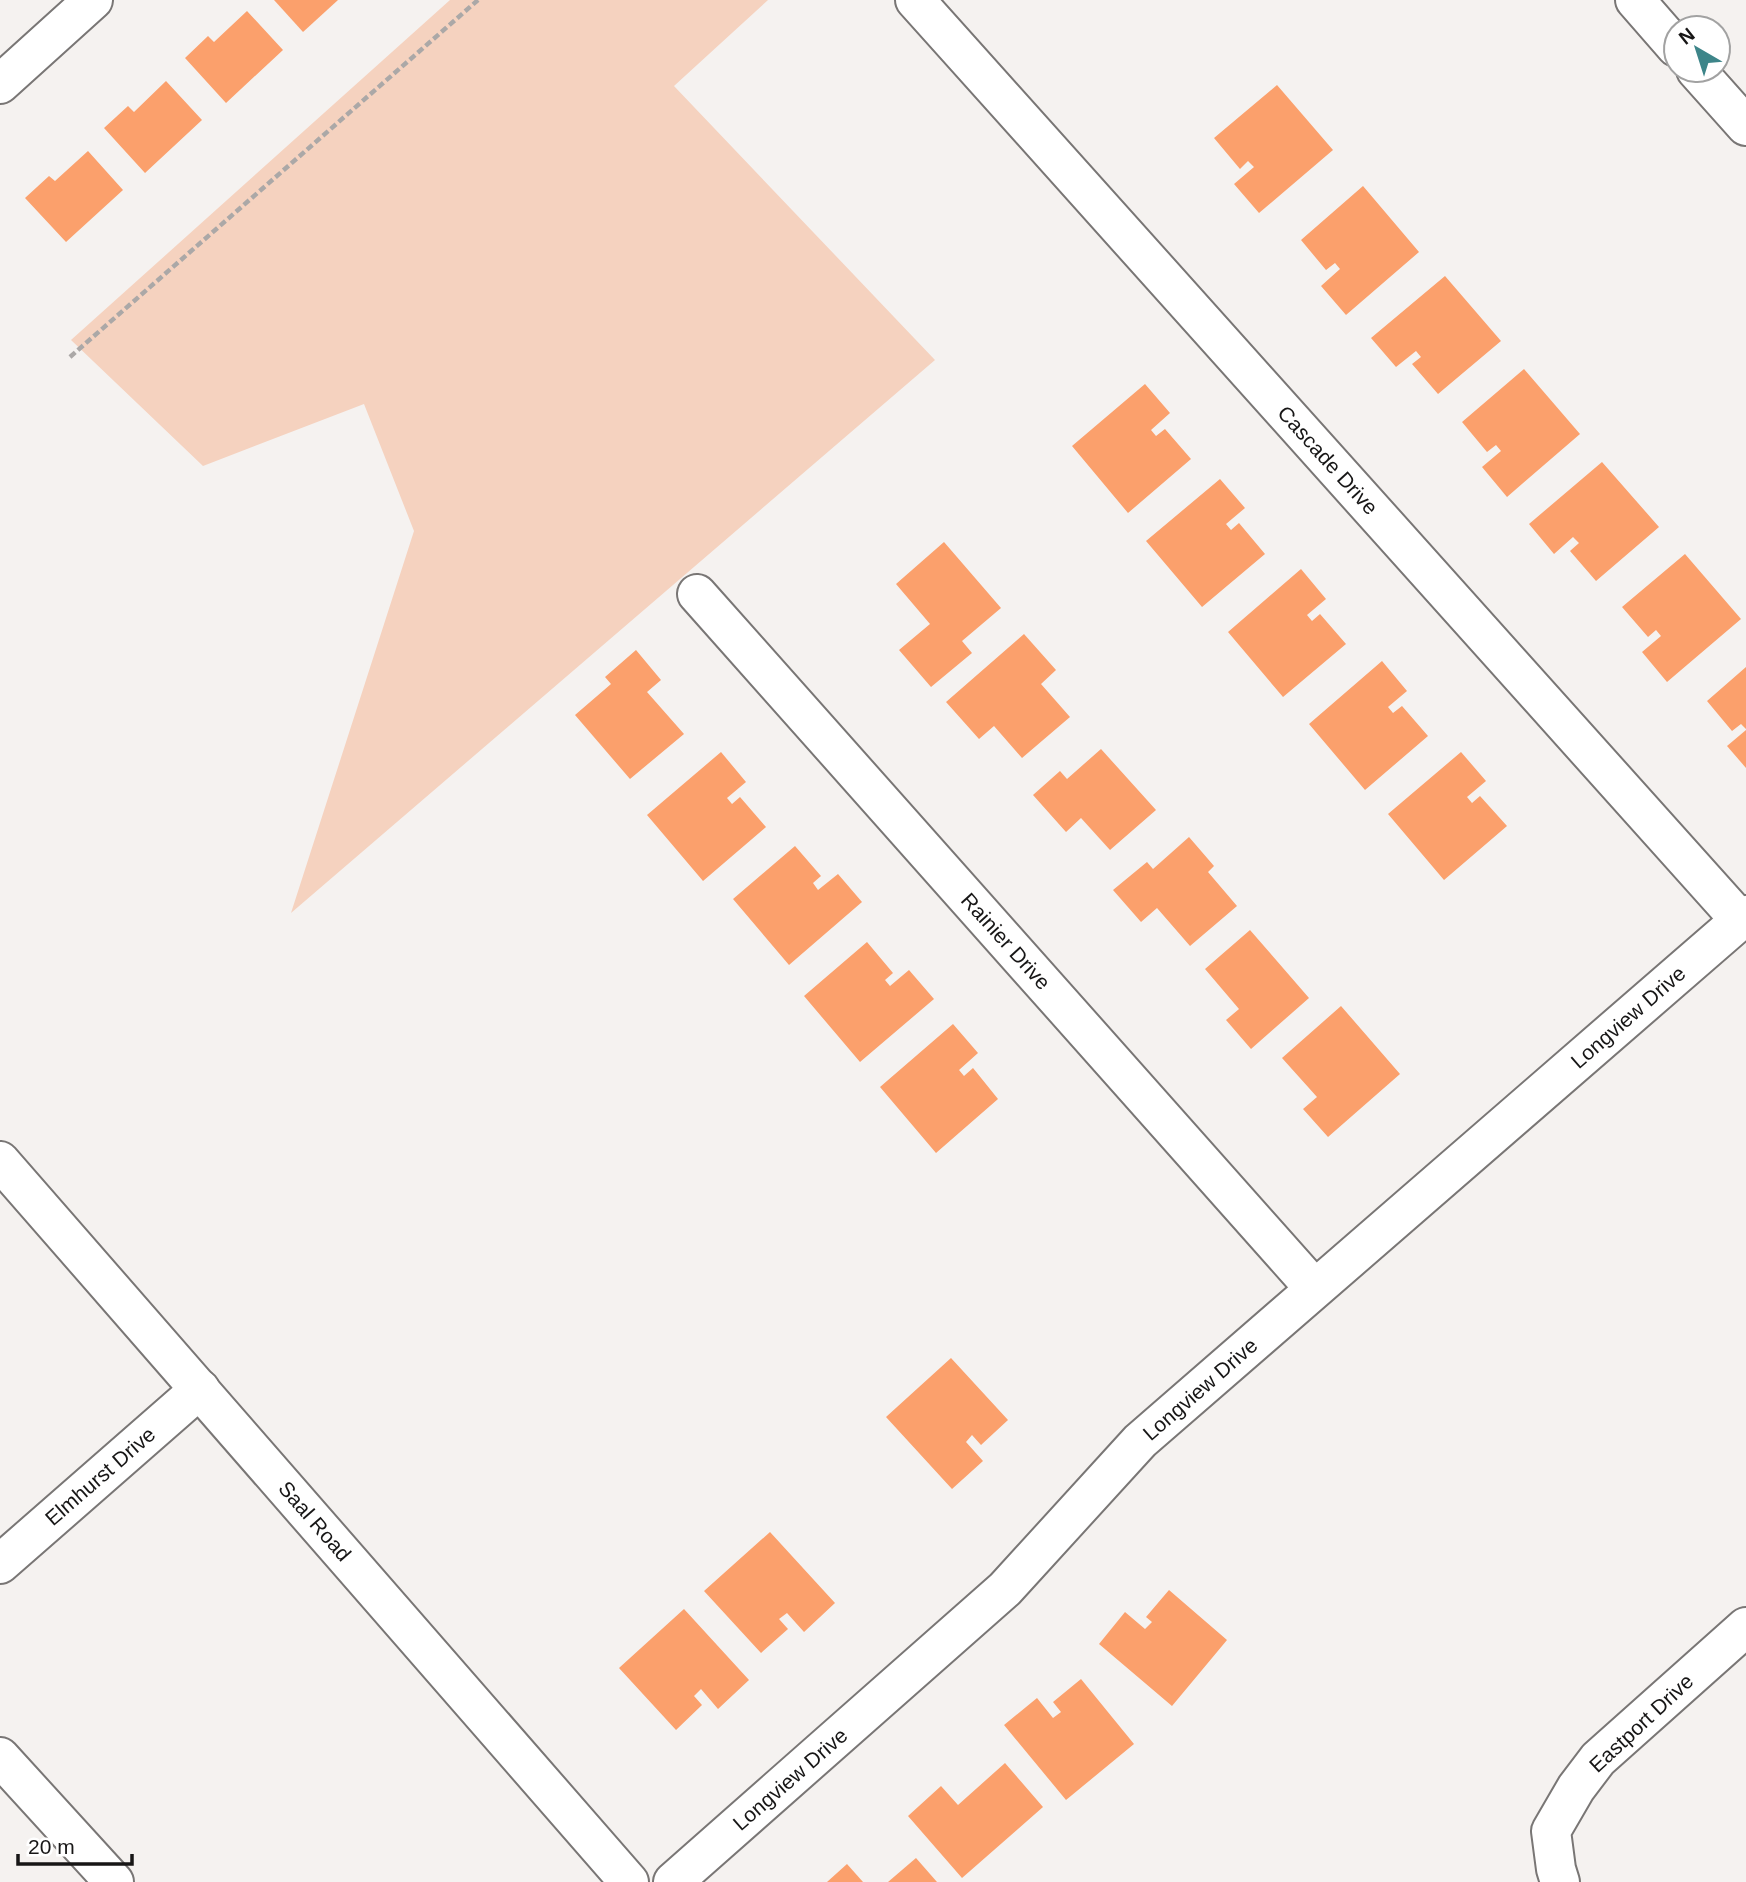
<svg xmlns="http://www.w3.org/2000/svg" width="1746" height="1882" viewBox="0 0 1746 1882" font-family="Arial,sans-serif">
<rect width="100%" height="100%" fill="#f5f2f0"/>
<!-- green -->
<polygon fill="#f5d2bf" points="450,0 768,0 674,86 935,360 291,913 414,531 364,404 203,466 71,340"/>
<!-- building -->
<g fill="#fba06c">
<polygon points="274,0 338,0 303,32"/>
<polygon points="247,11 283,50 226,103 185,58 208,36 214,42"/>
<polygon points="166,81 202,120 145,173 104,128 128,106 134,112"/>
<polygon points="1277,85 1333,150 1259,213 1234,184 1254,167 1248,161 1240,169 1214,138"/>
<polygon points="88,151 123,190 66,242 25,198 49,176 55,181"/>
<polygon points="1363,186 1419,252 1346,315 1321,286 1340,269 1335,263 1326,270 1301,240"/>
<polygon points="1445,276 1501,341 1438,394 1412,364 1421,357 1416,351 1396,367 1371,338"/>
<polygon points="1524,369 1580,434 1507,497 1482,467 1501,451 1496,445 1487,452 1462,422"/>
<polygon points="1145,384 1170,413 1151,430 1156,436 1165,429 1191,459 1128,513 1072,446"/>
<polygon points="1602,462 1659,527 1596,581 1570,551 1579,543 1573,537 1554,554 1529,524"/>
<polygon points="1220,479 1245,508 1226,524 1231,530 1239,523 1265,554 1202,607 1146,541"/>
<polygon points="944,542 1001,608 962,641 972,653 931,687 899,650 930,624 896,584"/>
<polygon points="1685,554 1741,619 1667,682 1642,652 1661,636 1656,630 1648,637 1622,607"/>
<polygon points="1301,569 1326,599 1307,615 1312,621 1320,614 1346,644 1283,697 1228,632"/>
<polygon points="1024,634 1056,670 1041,684 1070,717 1022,758 994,726 979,739 946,702"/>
<polygon points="636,650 661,680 647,692 684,734 630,779 575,715 611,684 605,677"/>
<polygon points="1382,661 1407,691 1388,707 1393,713 1402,706 1428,736 1365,790 1309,724"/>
<polygon points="1746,667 1746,729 1741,724 1732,731 1707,701"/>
<polygon points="1746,730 1746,768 1727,746"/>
<polygon points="1101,749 1156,810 1110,850 1081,818 1066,832 1033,795 1060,771 1067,779"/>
<polygon points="721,752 746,782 727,798 732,804 740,797 766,827 703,881 647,815"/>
<polygon points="1461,752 1486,781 1467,797 1472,803 1480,796 1507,826 1444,880 1388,814"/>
<polygon points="1189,837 1214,866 1208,872 1237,906 1190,946 1157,908 1141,922 1113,890 1147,862 1153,869"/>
<polygon points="795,846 821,876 813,883 818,890 838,874 862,902 789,965 733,899"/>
<polygon points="1250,930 1309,998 1251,1049 1226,1020 1239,1009 1205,969"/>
<polygon points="867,942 893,973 885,980 890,986 909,970 934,999 860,1062 804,996"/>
<polygon points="1341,1006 1400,1074 1328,1137 1303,1109 1317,1097 1282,1058"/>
<polygon points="953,1024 978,1053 959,1070 964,1076 973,1068 998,1099 936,1153 880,1087"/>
<polygon points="951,1358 1008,1420 981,1445 972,1435 966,1442 983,1461 952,1489 886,1417"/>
<polygon points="770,1532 835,1603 804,1632 787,1613 779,1619 788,1629 761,1653 704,1591"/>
<polygon points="1169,1590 1227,1640 1172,1706 1099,1644 1125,1612 1145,1629 1152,1622 1146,1617"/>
<polygon points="684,1609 749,1680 718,1709 701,1689 694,1696 702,1705 676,1730 619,1668"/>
<polygon points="1081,1679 1134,1744 1066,1800 1004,1725 1037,1698 1053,1718 1061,1712 1053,1702"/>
<polygon points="1005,1763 1043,1807 962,1878 908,1816 941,1786 958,1805"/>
<polygon points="916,1858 937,1882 888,1882"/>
<polygon points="847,1864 863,1882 827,1882"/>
</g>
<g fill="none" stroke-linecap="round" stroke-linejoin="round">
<defs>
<g id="minor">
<polyline points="915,0 1740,920"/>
<polyline points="1635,0 1676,47"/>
<polyline points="1696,70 1746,126"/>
<polyline points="0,84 93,0"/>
<polyline points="697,594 1314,1288"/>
<polyline points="0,1564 200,1389"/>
<polyline points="0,1757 114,1882"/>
<polyline points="673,1882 1005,1589 1140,1441 1746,915"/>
<polyline points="1560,1882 1556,1869 1551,1831 1576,1788 1598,1759 1746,1627"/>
</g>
<polyline id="tertiary" points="0,1161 629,1882"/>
</defs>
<!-- minor casing -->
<use href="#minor" stroke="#797675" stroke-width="42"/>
<!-- tertiary casing -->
<use href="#tertiary" stroke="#797675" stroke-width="42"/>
<!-- path -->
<polyline stroke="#aba8a7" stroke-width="4.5" stroke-dasharray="7 3.5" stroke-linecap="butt" points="70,357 478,0"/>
<!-- minor -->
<use href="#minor" stroke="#fff" stroke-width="38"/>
<!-- tertiary -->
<use href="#tertiary" stroke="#fff" stroke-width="38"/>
</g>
<g text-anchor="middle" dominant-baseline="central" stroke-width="6" stroke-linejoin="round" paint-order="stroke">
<!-- street labels -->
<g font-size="21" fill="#171616" stroke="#fff">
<text transform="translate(1328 460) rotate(48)">Cascade Drive</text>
<text transform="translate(1006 941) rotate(48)">Rainier Drive</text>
<text transform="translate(1628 1017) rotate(-41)">Longview Drive</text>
<text transform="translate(1200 1389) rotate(-41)">Longview Drive</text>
<text transform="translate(100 1476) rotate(-41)">Elmhurst Drive</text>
<text transform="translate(315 1521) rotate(49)">Saal Road</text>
<text transform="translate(1641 1723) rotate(-43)">Eastport Drive</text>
<text transform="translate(790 1779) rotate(-41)">Longview Drive</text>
</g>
</g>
<!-- north arrow -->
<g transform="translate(1697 49) rotate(321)"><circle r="33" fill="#ffffff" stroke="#a2a2a2" stroke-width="2"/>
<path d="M0-5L12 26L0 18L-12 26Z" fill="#3d8589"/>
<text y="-10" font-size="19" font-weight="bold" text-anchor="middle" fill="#171616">N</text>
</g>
<!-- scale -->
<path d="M18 1854v10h114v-10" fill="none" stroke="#171616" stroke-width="3.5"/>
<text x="28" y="1854" font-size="21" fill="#171616" stroke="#ffffff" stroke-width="5" paint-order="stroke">20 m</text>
</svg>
